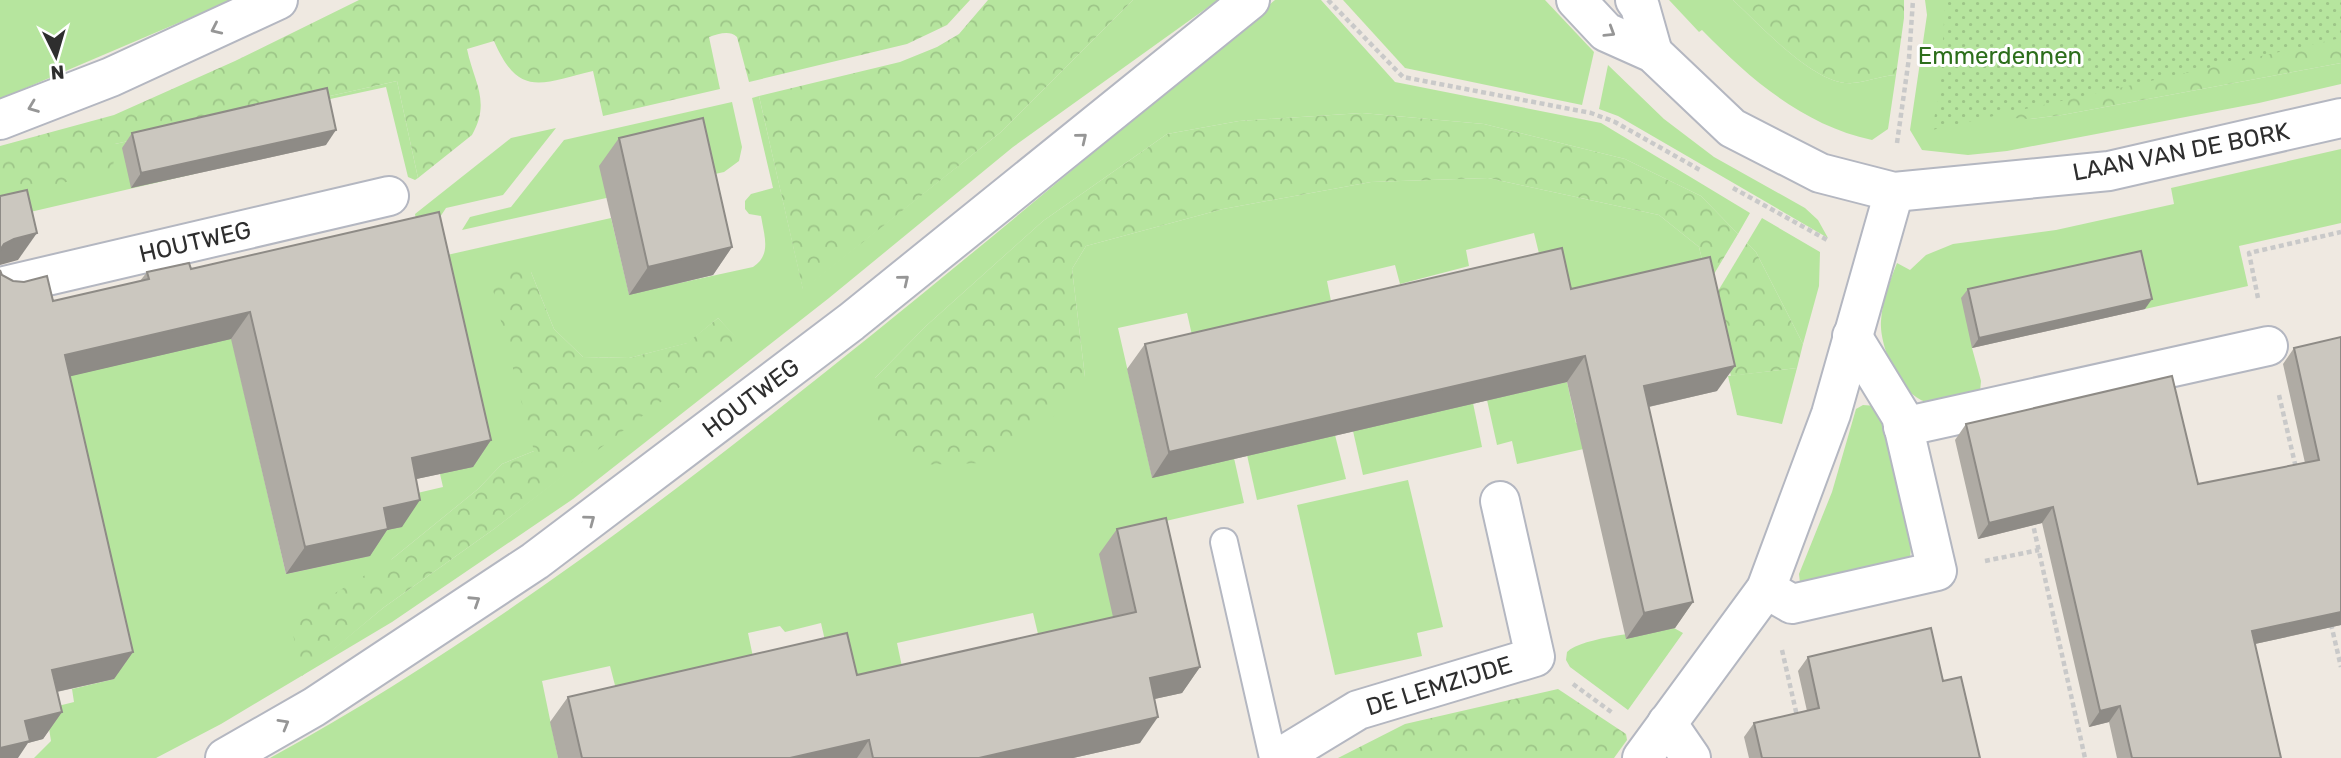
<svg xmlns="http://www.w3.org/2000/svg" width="2341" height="758" viewBox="0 0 2341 758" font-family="Rubik,sans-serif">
<defs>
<pattern id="forest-crowns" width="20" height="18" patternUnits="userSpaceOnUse" patternTransform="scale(1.75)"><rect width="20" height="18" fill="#b6e59e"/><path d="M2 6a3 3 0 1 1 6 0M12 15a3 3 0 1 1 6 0" fill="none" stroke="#9dc588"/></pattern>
<pattern id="park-dots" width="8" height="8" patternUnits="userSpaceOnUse" patternTransform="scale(1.75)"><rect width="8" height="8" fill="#b6e59e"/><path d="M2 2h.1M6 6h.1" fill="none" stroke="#9dc588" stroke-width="1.8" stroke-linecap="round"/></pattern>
</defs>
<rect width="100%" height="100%" fill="#efe9e1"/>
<!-- grass -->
<g fill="#b6e59e" fill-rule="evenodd">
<polygon points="0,0 232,0 0,99"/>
<path d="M1133,0H1218L1013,147L829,298L573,499L392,622L221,724L156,758H34L51,741L46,709L74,702L72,689L114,679L39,349L224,306L286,574L369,556L396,498L443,487L440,474L425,260L611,218L629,294L753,267C772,255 764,235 761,216L749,214L745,209V201L751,194L773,188L752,98L759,96L803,289L1001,132ZM531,272L554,329L583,357L629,358L688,343L718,318L738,340L494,529L383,608L302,675L392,559L478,489L502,464L534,451Z"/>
<path d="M1275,0H1321L1395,82L1601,123L1750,213L1738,234L1701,196L1625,159L1484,124L1362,113L1239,121L1167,134L1043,221L926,326L875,378L1085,377L1072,269L1086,246L1223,209L1371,182L1488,178L1659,215L1699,247L1708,284L1554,315L1534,233L1466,250L1469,266L1400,284L1395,265L1327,281L1335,321L1196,353L1187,313L1118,328L1152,477L1234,458L1244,503L1144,526L1117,637L1043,655L1033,613L897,643L904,676L836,689L821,623L785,632L780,626L748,633L757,676L618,697L610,666L542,681L558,758H270C448,660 611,541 771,415C942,281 1108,140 1275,0Z"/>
<polygon points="1343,0 1545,0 1594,52 1582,105 1405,68"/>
<path d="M1669,0H1733C1759,24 1816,87 1852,83C1867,82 1880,76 1896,75L1888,129L1872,140C1803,125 1750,79 1702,30L1699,32Z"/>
<polygon points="1925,0 1947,0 2030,119 2062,115 2341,63 2341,84 2259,103 2007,151 1968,155 1922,150 1910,130 1927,15"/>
<polygon points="1608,65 1664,119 1714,157 1805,208 1818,220 1828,238 1618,116 1599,109"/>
<polygon points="397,81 418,178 415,180 408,177 386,87 293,107 194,174 0,219 0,199 115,144"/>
<polygon points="732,102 742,147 739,161 724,172 462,230 470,217 511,207 564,140"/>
<polygon points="556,128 503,195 446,208 436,223 417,225 415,214 511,138"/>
<path d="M2341,149V223L2239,246L2248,286L2145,309L2134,261L1972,348L1981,381L1980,392C1966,395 1947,403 1932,403C1902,401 1879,347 1881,321C1882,301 1890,281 1897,263L1910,270L1926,255L1953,244L2056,230L2174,204L2171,188Z"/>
<polygon points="1762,218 1820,252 1819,286 1803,344 1756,252 1747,243"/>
<polygon points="1797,368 1782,424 1737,415 1728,376"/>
<polygon points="1567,382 1576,423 1627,412 1632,438 1517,464 1512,441 1497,445 1487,400"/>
<polygon points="1473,403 1482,447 1363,475 1353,431"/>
<polygon points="1863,405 1876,406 1883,419 1911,547 1910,559 1800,583 1799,574 1832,492 1856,409"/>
<polygon points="1335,435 1346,479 1257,500 1247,455"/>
<polygon points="1408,480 1443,627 1417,633 1422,656 1335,675 1297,505"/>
<path d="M1674,628L1683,633L1628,710L1570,667L1566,660L1567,652C1582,637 1651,631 1674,628Z"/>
</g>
<!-- forest -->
<g fill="url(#forest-crowns)">
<path d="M359,0H970L947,25L907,44L749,82L737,37C729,30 719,34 709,37L720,89L603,116L593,71C542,83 519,99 494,41L467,49C474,83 491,101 472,135L418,178L397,81L115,144L113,170L0,199V146L114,115L235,61Z"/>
<polygon points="988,0 1133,0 1001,132 803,290 759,96 900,62 937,47 959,34"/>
<path d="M1733,0H1904V18L1896,75C1880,76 1867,82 1852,83C1816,87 1759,24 1733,0Z"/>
<polygon points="2341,0 2341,63 2062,115 2030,119 1999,117 1940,82 1946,23"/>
<polygon points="1362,113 1484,124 1625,159 1701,196 1738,234 1708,284 1699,247 1659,215 1488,178 1371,182 1223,209 1086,246 1072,269 1085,377 1047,424 983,463 913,465 879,434 875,378 926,326 1043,221 1167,134 1239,121"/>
<polygon points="1747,243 1756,252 1803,344 1797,368 1731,376 1712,301"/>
<polygon points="516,264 531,272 554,329 583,357 629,358 687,343 718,318 739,340 666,398 494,529 383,608 302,676 290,620 392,559 478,489 502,464 534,451 490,278 498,265"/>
<polygon points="1558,689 1626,734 1627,740 1614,758 1338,758 1405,724"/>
</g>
<!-- park -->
<polygon fill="url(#park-dots)" points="1945,0 2341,0 2341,38 1932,130 1941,82"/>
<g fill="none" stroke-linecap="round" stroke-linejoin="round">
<defs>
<polyline id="service" points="1224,542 1273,758"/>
<g id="minor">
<polyline points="1576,0 1606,32 1653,53 1732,128 1820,173 1894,192 2109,171 2341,118"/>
<polyline points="1635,0 1640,7 1653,53"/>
<polyline points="0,287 389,196"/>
<polyline points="1903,427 2268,346"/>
<polyline points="1766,589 1792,604 1937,571 1901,416 1852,336"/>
<polyline points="1667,723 1691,758"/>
<polyline points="1279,758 1358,710 1535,657 1500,501"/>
<polyline points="1642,758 1766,589 1831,414 1894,192"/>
</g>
<g id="tertiary">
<polyline points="0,120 111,77 278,0"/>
<polyline points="225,758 314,707 535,561 851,322 1250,0"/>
</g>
</defs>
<!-- service casing -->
<use href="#service" stroke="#b4b7c1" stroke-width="30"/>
<!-- minor casing -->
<use href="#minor" stroke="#b4b7c1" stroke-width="42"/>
<!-- tertiary casing -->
<use href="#tertiary" stroke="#b4b7c1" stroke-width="42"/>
<!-- path -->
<g stroke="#c9c9c9" stroke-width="4.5" stroke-dasharray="5 3.5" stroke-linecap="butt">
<polyline points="1328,0 1403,77 1591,113 1615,122 1700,170"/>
<polyline points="1897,143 1909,58 1913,0"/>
<polyline points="1733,188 1829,241"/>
<polyline points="2258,298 2249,253 2341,232"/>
<polyline points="2279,395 2296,468"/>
<polyline points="2032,520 2085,758"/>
<polyline points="1985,561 2039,550"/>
<polyline points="2331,624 2341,667"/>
<polyline points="1782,650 1797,716"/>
<polyline points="1573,684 1614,714"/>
</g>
<!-- service -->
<use href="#service" stroke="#fff" stroke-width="26"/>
<!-- minor -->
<use href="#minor" stroke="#fff" stroke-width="38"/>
<!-- tertiary -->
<use href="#tertiary" stroke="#fff" stroke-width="38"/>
</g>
<!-- wall -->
<g fill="#afaba4">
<polygon points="132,133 326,145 131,188 122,148"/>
<polygon points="619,138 732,247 713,275 629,295 599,166"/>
<polygon points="191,269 491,440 473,467 416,479 402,527 387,530 370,556 286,574 231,339 70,376 133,652 114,679 57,692 62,712 43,739 28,743 2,275 13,281 53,301 140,281 147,272"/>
<polygon points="1571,289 1717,391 1649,407 1693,602 1675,628 1626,639 1567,382 1152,478 1127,369 1145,344"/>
<polygon points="1968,289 2145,309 1972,348 1961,298"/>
<polygon points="2341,337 2341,625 2255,644 2281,758 2117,758 2109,722 2089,727 2042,523 1978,539 1955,440 1966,424 2198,484 2305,463 2283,364 2294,348"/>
<polygon points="1117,529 1200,667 1182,693 1154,699 1140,743 1073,758 558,758 550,722 568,697 857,675 1113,617 1099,554"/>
<polygon points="1808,657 1943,681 1980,758 1749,758 1744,737 1754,723 1807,711 1798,671"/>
</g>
<!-- shaded-wall -->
<g fill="#8e8b86">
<polygon points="336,130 326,145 131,188 141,173"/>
<polygon points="37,233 18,260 0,265 0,250 4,244 14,239"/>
<polygon points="732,247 713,275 629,295 648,267"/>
<polygon points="2152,299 2145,309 1972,348 1979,338"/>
<polygon points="250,312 231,339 46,382 65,355"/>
<polygon points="1585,356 1567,382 1152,478 1169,452"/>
<polygon points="1735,366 1717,391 1626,412 1644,386"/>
<polygon points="491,440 473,467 393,484 412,458"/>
<polygon points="420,500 402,527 387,530 370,556 286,574 305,547 384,508"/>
<polygon points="2053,507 2042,523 1978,539 1989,523"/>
<polygon points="1693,602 1675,628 1626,639 1644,613"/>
<polygon points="2341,612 2341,625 2241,647 2252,631"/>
<polygon points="133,652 114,679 33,697 52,670"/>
<polygon points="1200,667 1182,693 1132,704 1150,678"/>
<polygon points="2120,706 2109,722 2089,727 2100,711"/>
<polygon points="62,712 43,739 28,743 18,758 0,758 0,748 25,721"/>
<polygon points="1158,717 1140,743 1073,758 979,758"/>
<polygon points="869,740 857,758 790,758"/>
</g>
<!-- building -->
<g fill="#cbc7bf" stroke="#8e8b86" stroke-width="2">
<polygon points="327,88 336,130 141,173 132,133"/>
<polygon points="703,118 732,247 648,267 619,138"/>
<polygon points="27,190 37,233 14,239 4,244 0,250 0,196"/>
<polygon points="439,212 491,440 412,458 420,500 384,508 388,529 305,547 250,312 65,355 133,652 52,670 62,712 25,721 30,741 0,748 0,270 2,275 13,281 24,282 47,276 53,301 149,279 147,272 189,263 191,269"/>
<polygon points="1562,248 1571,289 1710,257 1735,366 1644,386 1693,602 1644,613 1585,356 1169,452 1145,344"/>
<polygon points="2141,251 2152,299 1979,338 1968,289"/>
<polygon points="2341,337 2341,612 2252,631 2281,758 2132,758 2120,706 2100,711 2053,507 1989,523 1966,424 2172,376 2198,484 2319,460 2294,348"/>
<polygon points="1166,518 1200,667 1150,678 1158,717 979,758 873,758 869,740 790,758 582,758 568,697 847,633 857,675 1136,612 1117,529"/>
<polygon points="1931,628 1943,681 1961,677 1980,758 1762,758 1754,723 1819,708 1808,657"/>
</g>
<!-- one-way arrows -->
<defs><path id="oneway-chevron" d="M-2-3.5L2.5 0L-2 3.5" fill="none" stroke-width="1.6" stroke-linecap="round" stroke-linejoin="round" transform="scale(1.75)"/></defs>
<g stroke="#969696">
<use href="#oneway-chevron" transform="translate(216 29) rotate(155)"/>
<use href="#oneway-chevron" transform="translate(1610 32) rotate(32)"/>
<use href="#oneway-chevron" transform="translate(33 107) rotate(159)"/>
<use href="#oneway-chevron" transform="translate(1082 138) rotate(-39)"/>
<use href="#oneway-chevron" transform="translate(904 280) rotate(-39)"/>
<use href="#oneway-chevron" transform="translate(590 520) rotate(-37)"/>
<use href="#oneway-chevron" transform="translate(475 601) rotate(-33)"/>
<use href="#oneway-chevron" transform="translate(284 724) rotate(-30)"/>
</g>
<g text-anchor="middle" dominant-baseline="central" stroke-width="6" stroke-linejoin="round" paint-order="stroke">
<!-- park labels -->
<g font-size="24" fill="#2c6e1b" stroke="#fff">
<text x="2000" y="56">Emmerdennen</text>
</g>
<!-- street labels -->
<g font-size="24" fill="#2e2e2e" stroke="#fff">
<text transform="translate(2181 152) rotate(-11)">LAAN VAN DE BORK</text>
<text transform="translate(195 242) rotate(-13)">HOUTWEG</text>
<text transform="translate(751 398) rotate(-37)">HOUTWEG</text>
<text transform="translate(1439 686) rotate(-17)">DE LEMZIJDE</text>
</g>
</g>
<!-- north arrow -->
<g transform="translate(56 56) rotate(175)" stroke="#ffffff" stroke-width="5" paint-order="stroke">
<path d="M0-5L12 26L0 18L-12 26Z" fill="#2e2e2e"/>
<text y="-10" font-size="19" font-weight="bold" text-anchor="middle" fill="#2e2e2e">N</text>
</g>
</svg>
